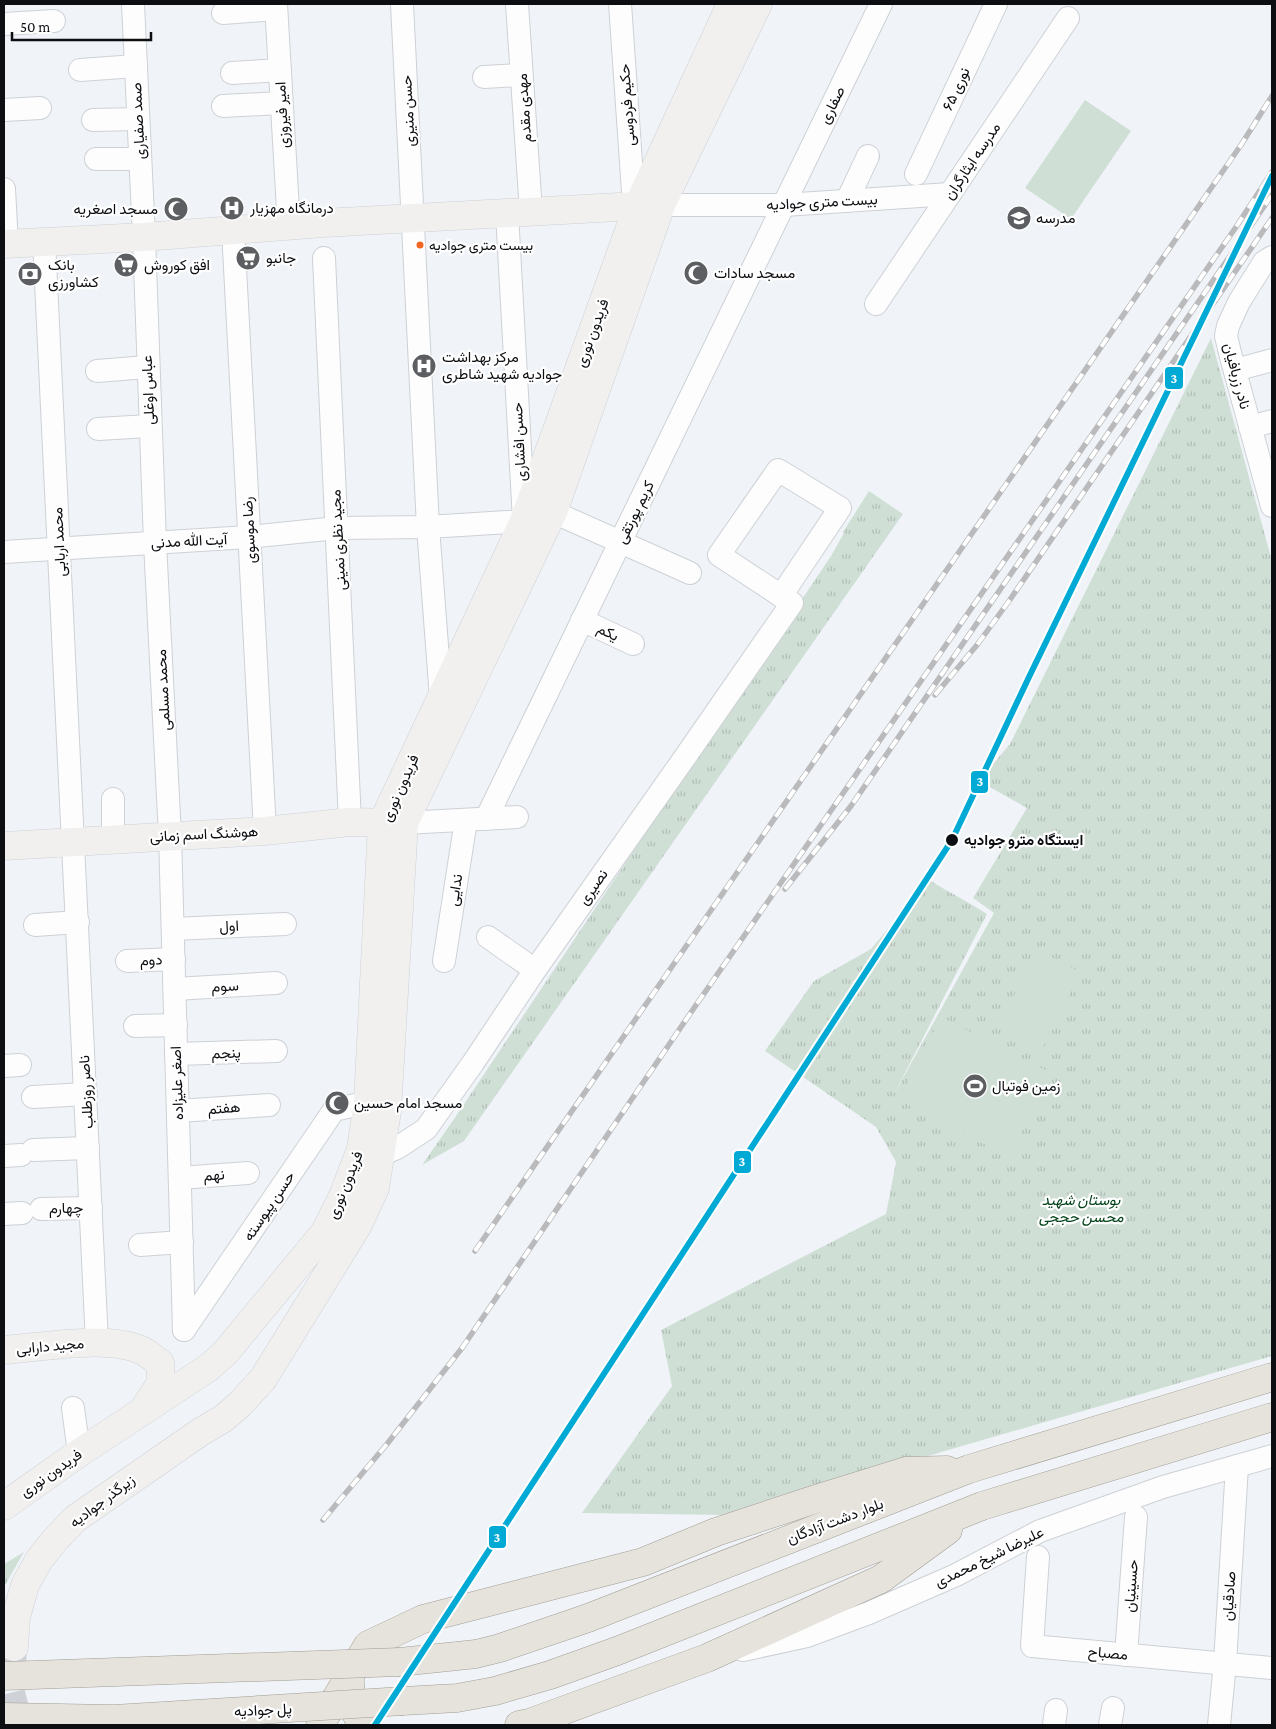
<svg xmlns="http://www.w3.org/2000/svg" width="1276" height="1729" viewBox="0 0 1276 1729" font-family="'Crimson Pro',Vazirmatn,serif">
<defs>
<pattern id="park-tufts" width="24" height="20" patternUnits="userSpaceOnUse" patternTransform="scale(1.25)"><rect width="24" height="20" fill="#d0dfd6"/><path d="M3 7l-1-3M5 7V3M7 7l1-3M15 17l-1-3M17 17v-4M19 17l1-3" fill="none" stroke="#b1beb7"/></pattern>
</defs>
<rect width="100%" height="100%" fill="#f0f4f9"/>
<!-- park -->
<g fill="url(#park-tufts)">
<path d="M1211,338L1272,561V1356L725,1515L582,1513L672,1386L661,1330L886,1214L896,1162L876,1127L765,1051L814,981L871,949L929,880C949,892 968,902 987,914L893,1096L994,913L973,898L1027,808L979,781L1010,744Z"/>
<polygon points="869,491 903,514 464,1141 422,1165 454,1119 831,556 844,533 843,532"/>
<polygon points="24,1552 4,1587 4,1564"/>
</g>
<!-- garden -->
<g fill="#d0dfd6">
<polygon points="1085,100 1131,131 1071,219 1025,188"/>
<polygon points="1037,950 1081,972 1042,1049 998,1027"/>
<polygon points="941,1017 1051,1073 1009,1157 899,1100"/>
</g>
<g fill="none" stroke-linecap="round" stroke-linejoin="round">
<!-- secondary-tunnel -->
<polyline stroke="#ced2d6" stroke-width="28" stroke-dasharray="28 14" stroke-linecap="butt" points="13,1651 10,1689 14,1705 23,1725"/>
<defs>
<g id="street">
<polyline points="133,4 144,237 155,543 170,836 184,1330"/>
<polyline points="276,4 289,227"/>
<polyline points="402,4 428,527 441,698"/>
<polyline points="517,4 531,212"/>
<polyline points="620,4 634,206"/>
<polyline points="223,13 276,9"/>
<polyline points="4,24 54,21"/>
<polyline points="80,70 136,66"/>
<polyline points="232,73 280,70"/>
<polyline points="484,77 521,75"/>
<polyline points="223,106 281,103"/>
<polyline points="4,110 40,108"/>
<polyline points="93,120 138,119"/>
<polyline points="96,159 140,159"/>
<polyline points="916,174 996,4"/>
<polyline points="4,189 7,244"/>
<polyline points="847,201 868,156"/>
<polyline points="661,205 784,205 950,194"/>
<polyline points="233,230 265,831"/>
<polyline points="44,241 97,1343"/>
<polyline points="1272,257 1264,262 1239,302 1228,326 1226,336 1231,357 1272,506"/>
<polyline points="324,258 350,822"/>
<polyline points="876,304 1068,18"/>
<polyline points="1235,370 1272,360"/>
<polyline points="97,371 147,367"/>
<polyline points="1250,427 1272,421"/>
<polyline points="98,429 149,426"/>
<polyline points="553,512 690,573"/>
<polyline points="4,552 249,537 337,528 428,527 524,521 507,213"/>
<polyline points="582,620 633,644"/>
<polyline points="486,819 881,4"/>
<polyline points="404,823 517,817"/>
<polyline points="113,840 113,799"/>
<polyline points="35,925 78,922"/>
<polyline points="173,929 285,924"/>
<polyline points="488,937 535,970"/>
<polyline points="127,961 174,959"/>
<polyline points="444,961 466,820"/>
<polyline points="175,989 276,983"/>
<polyline points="135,1026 176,1025"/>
<polyline points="176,1054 276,1051"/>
<polyline points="4,1066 20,1065"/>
<polyline points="33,1097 86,1094"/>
<polyline points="178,1111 269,1105"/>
<polyline points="33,1150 88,1148"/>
<polyline points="381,1155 397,1148 426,1129 473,1063 535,970 683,760 792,603 719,555 778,470 840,508 781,596"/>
<polyline points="4,1156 21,1155"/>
<polyline points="180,1178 248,1173"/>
<polyline points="41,1209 91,1208"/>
<polyline points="4,1214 22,1213"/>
<polyline points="140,1245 182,1242"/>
<polyline points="184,1330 334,1110 368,1102"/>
<polyline points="73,1408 79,1453"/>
<polyline points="1038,1557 1032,1646 1272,1668"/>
<polyline points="743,1650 807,1636 869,1613 956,1575 1040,1531 1163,1487 1272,1456"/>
<polyline points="1126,1655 1136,1517"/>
<polyline points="1054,1725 1056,1710"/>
<polyline points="1110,1725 1113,1708"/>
<polyline points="1219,1725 1225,1663 1237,1466"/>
</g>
<g id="secondary">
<polyline points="4,244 144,237 323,223 655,205"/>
<polyline points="4,846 265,831 350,822 399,823"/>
<path d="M4,1350C43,1347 105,1335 141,1350C148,1353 154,1359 160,1363L161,1383L144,1409"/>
<polyline points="4,1506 79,1453 208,1368 225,1353 325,1232 343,1196 361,1149 368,1102 382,824 524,521 638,206 731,4"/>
<polyline points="14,1647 16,1617 25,1585 39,1560 54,1541 75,1519 199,1433 224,1418 240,1404 263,1379 358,1225 375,1188 387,1111 404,823 553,512 661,205 758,4"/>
</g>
<g id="primary">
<polyline points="400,1662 476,1654 500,1648 588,1618 969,1469 1272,1377"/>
<path d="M350,1682C350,1698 353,1712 363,1725"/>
<polyline points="403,1701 457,1698 495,1691 550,1675 617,1651 982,1506 1272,1417"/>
<polyline points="320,1725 368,1645 423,1619 643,1562 716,1532 819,1498 906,1471 947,1470"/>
<polyline points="519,1725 529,1723 707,1658 881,1579 948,1530"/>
</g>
</defs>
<!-- street casing -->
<use href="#street" stroke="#cdd1d5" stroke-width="24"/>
<!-- secondary casing -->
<use href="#secondary" stroke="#cdd1d5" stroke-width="29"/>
<!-- primary casing -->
<use href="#primary" stroke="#a19d94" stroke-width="29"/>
<!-- street -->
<use href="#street" stroke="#fdfdfe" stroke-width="22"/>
<!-- secondary -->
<use href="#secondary" stroke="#f1f0ee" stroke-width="28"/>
<!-- primary -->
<use href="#primary" stroke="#e6e3dd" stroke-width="28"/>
<defs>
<g id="rail">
<polyline points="935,695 977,645 1009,601 1272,218"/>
<polyline points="785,889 851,806 1272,195"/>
<polyline points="475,1251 1241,145 1272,96"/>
<polyline points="323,1520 387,1444 462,1348 694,1008 1236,227 1272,172"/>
</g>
</defs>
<!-- rail casing -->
<use href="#rail" stroke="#bababc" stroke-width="5.5"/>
<!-- rail -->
<use href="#rail" stroke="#fff" stroke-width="4" stroke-dasharray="11" stroke-linecap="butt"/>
<defs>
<g id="primary-bridge">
<polyline points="4,1676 400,1662"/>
<polyline points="4,1717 114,1719 403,1701"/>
</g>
</defs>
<!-- primary-bridge casing -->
<use href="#primary-bridge" stroke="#a19d94" stroke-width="29" stroke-linecap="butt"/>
<!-- primary-bridge -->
<use href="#primary-bridge" stroke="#e6e3dd" stroke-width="28"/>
<defs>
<polyline id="metro-1" points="375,1725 952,840 1029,677 1272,176"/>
</defs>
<!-- metro-1 casing -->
<use href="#metro-1" stroke="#fff" stroke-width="10"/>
<!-- metro-1 -->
<use href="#metro-1" stroke="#00aad4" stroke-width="6"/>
</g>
<!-- icons -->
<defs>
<symbol id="hospital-disc" viewBox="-11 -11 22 22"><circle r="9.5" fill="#5c5e62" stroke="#fff"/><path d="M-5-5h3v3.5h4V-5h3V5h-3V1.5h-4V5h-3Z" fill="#fff"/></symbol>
<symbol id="mosque-disc" viewBox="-11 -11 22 22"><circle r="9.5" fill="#5c5e62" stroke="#fff"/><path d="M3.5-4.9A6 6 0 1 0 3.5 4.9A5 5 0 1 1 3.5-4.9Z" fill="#fff"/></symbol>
<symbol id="school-disc" viewBox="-11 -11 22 22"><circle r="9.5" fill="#5c5e62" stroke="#fff"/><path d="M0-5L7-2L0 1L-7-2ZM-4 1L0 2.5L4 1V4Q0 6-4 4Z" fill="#fff"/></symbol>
<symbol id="supermarket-disc" viewBox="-11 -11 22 22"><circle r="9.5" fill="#5c5e62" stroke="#fff"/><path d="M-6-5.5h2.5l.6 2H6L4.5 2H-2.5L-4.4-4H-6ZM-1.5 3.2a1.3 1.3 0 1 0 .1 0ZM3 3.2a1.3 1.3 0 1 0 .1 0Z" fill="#fff"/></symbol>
<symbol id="bank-disc" viewBox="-11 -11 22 22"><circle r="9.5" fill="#5c5e62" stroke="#fff"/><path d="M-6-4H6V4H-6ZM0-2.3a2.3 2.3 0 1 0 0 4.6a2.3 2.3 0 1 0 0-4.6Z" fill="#fff"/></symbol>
<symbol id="stadium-disc" viewBox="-11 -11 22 22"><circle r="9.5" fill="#5c5e62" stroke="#fff"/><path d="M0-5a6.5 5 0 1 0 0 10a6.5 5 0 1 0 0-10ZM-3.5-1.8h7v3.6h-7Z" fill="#fff"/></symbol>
</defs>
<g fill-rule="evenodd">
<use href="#hospital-disc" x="218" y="194" width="28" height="28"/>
<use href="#mosque-disc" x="162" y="195" width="28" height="28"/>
<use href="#school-disc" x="1005" y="204" width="28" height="28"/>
<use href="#supermarket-disc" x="234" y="244" width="28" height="28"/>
<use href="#supermarket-disc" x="112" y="251" width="28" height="28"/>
<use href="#mosque-disc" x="682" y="259" width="28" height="28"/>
<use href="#bank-disc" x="16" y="260" width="28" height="28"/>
<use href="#hospital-disc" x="410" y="352" width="28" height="28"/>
<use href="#stadium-disc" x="961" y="1072" width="28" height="28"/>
<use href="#mosque-disc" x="323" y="1089" width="28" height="28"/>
</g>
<!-- markers -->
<circle fill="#f26522" stroke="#fff" stroke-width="2" cx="420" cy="245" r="4.5"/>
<circle fill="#0c0e11" stroke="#fff" stroke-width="2" cx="952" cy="840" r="7"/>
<g text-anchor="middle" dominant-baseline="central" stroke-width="4.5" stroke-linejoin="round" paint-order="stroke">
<!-- bus labels -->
<g font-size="14" fill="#0c0e11" stroke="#fff" text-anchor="start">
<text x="429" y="245">بیست متری جوادیه</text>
</g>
<!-- street labels -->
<g font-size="15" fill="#0c0e11" stroke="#fff">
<text transform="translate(956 89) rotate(-65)">نوری ۶۵</text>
<text transform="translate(627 105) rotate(-94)">حکیم فردوسی</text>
<text transform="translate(832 105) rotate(-64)">صفاری</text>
<text transform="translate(524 108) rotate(-94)">مهدی مقدم</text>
<text transform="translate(408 111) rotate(-93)">حسن منیری</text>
<text transform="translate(282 115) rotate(-93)">امیر فیروزی</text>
<text transform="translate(138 121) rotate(-93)">صمد صفیاری</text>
<text transform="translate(972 161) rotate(-56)">مدرسه ایثارگران</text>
<text transform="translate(822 202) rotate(-3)">بیست متری جوادیه</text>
<text transform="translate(592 333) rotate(-70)">فریدون نوری</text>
<text transform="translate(1237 376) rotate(75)">نادر زربافیان</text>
<text transform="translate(148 390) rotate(-92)">عباس اوغلی</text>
<text transform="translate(519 442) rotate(-93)">حسن افشاری</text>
<text transform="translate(635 512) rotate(-64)">کریم پورتقی</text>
<text transform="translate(249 530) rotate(-93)">رضا موسوی</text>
<text transform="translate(338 540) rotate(-93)">مجید نظری نمینی</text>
<text transform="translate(189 541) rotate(-3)">آیت‌ الله مدنی</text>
<text transform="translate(59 542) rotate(-93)">محمد اربابی</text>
<text transform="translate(608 632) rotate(26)">یکم</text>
<text transform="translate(163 690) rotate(-93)">محمد مسلمی</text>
<text transform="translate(400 788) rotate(-66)">فریدون نوری</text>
<text transform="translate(204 834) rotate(-3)">هوشنگ اسم زمانی</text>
<text transform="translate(593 887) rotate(-55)">نصیری</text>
<text transform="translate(455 890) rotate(-81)">ندایی</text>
<text transform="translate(229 926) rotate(-3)">اول</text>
<text transform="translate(151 960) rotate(-3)">دوم</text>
<text transform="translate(225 986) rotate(-3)">سوم</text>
<text transform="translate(226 1053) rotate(-2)">پنجم</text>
<text transform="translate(177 1083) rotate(-92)">اصغر علیزاده</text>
<text transform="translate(86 1092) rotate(-93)">ناصر روزطلب</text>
<text transform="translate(224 1108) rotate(-4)">هفتم</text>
<text transform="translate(214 1175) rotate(-4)">نهم</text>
<text transform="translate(345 1185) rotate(-68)">فریدون نوری</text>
<text transform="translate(269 1206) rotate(-56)">حسن پیوسته</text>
<text transform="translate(66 1208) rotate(-1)">چهارم</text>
<text transform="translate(50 1346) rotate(-5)">مجید دارابی</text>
<text transform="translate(51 1473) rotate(-35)">فریدون نوری</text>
<text transform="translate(102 1501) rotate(-37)">زیرگذر جوادیه</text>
<text transform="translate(835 1521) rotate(-21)">بلوار دشت آزادگان</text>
<text transform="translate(989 1557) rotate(-26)">علیرضا شیخ محمدی</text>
<text transform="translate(1131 1586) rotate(-86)">حسینیان</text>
<text transform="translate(1229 1596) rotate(-86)">صادقیان</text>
<text transform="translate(1108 1653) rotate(5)">مصباح</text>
<text transform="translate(263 1710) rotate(-3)">پل جوادیه</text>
</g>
<!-- poi labels -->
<g font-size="15" fill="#0c0e11" stroke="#fff" text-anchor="start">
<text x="250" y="208">درمانگاه مهزیار</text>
<text x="158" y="209" text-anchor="end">مسجد اصغریه</text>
<text x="1036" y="218">مدرسه</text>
<text x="266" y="258">جانبو</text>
<text x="48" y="265">بانک<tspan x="48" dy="17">کشاورزی</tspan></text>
<text x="144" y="265">افق کوروش</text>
<text x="714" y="273">مسجد سادات</text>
<text x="442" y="357">مرکز بهداشت<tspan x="442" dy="17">جوادیه شهید شاطری</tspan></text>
<text x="992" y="1086">زمین فوتبال</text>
<text x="354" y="1103">مسجد امام حسین</text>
</g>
<!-- stop labels -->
<g font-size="15" font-weight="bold" fill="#0c0e11" stroke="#fff" text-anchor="start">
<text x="964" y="840">ایستگاه مترو جوادیه</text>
</g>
<!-- park labels -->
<g font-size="15" font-style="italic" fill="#04441c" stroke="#fff">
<text x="1081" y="1200">بوستان شهید<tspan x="1081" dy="17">محسن حججی</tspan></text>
</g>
</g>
<g stroke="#fff" stroke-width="2">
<rect x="1164" y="366" width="20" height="24" rx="5" fill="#00aad4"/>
<rect x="970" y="770" width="19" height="24" rx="5" fill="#00aad4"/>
<rect x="733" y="1150" width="19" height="24" rx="5" fill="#00aad4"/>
<rect x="488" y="1525" width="19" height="24" rx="5" fill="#00aad4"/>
</g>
<g font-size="14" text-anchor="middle" font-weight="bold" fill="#fff">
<text x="1174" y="383">3</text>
<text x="980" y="786">3</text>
<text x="742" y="1166">3</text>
<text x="497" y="1542">3</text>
</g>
<!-- border -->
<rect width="1276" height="1729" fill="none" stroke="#0c0e11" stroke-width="10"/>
<!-- scale -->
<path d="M12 32v8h139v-8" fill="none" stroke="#0c0e11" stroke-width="2.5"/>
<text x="20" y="32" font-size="15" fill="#0c0e11" stroke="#ffffff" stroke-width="4" paint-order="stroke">50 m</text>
</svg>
